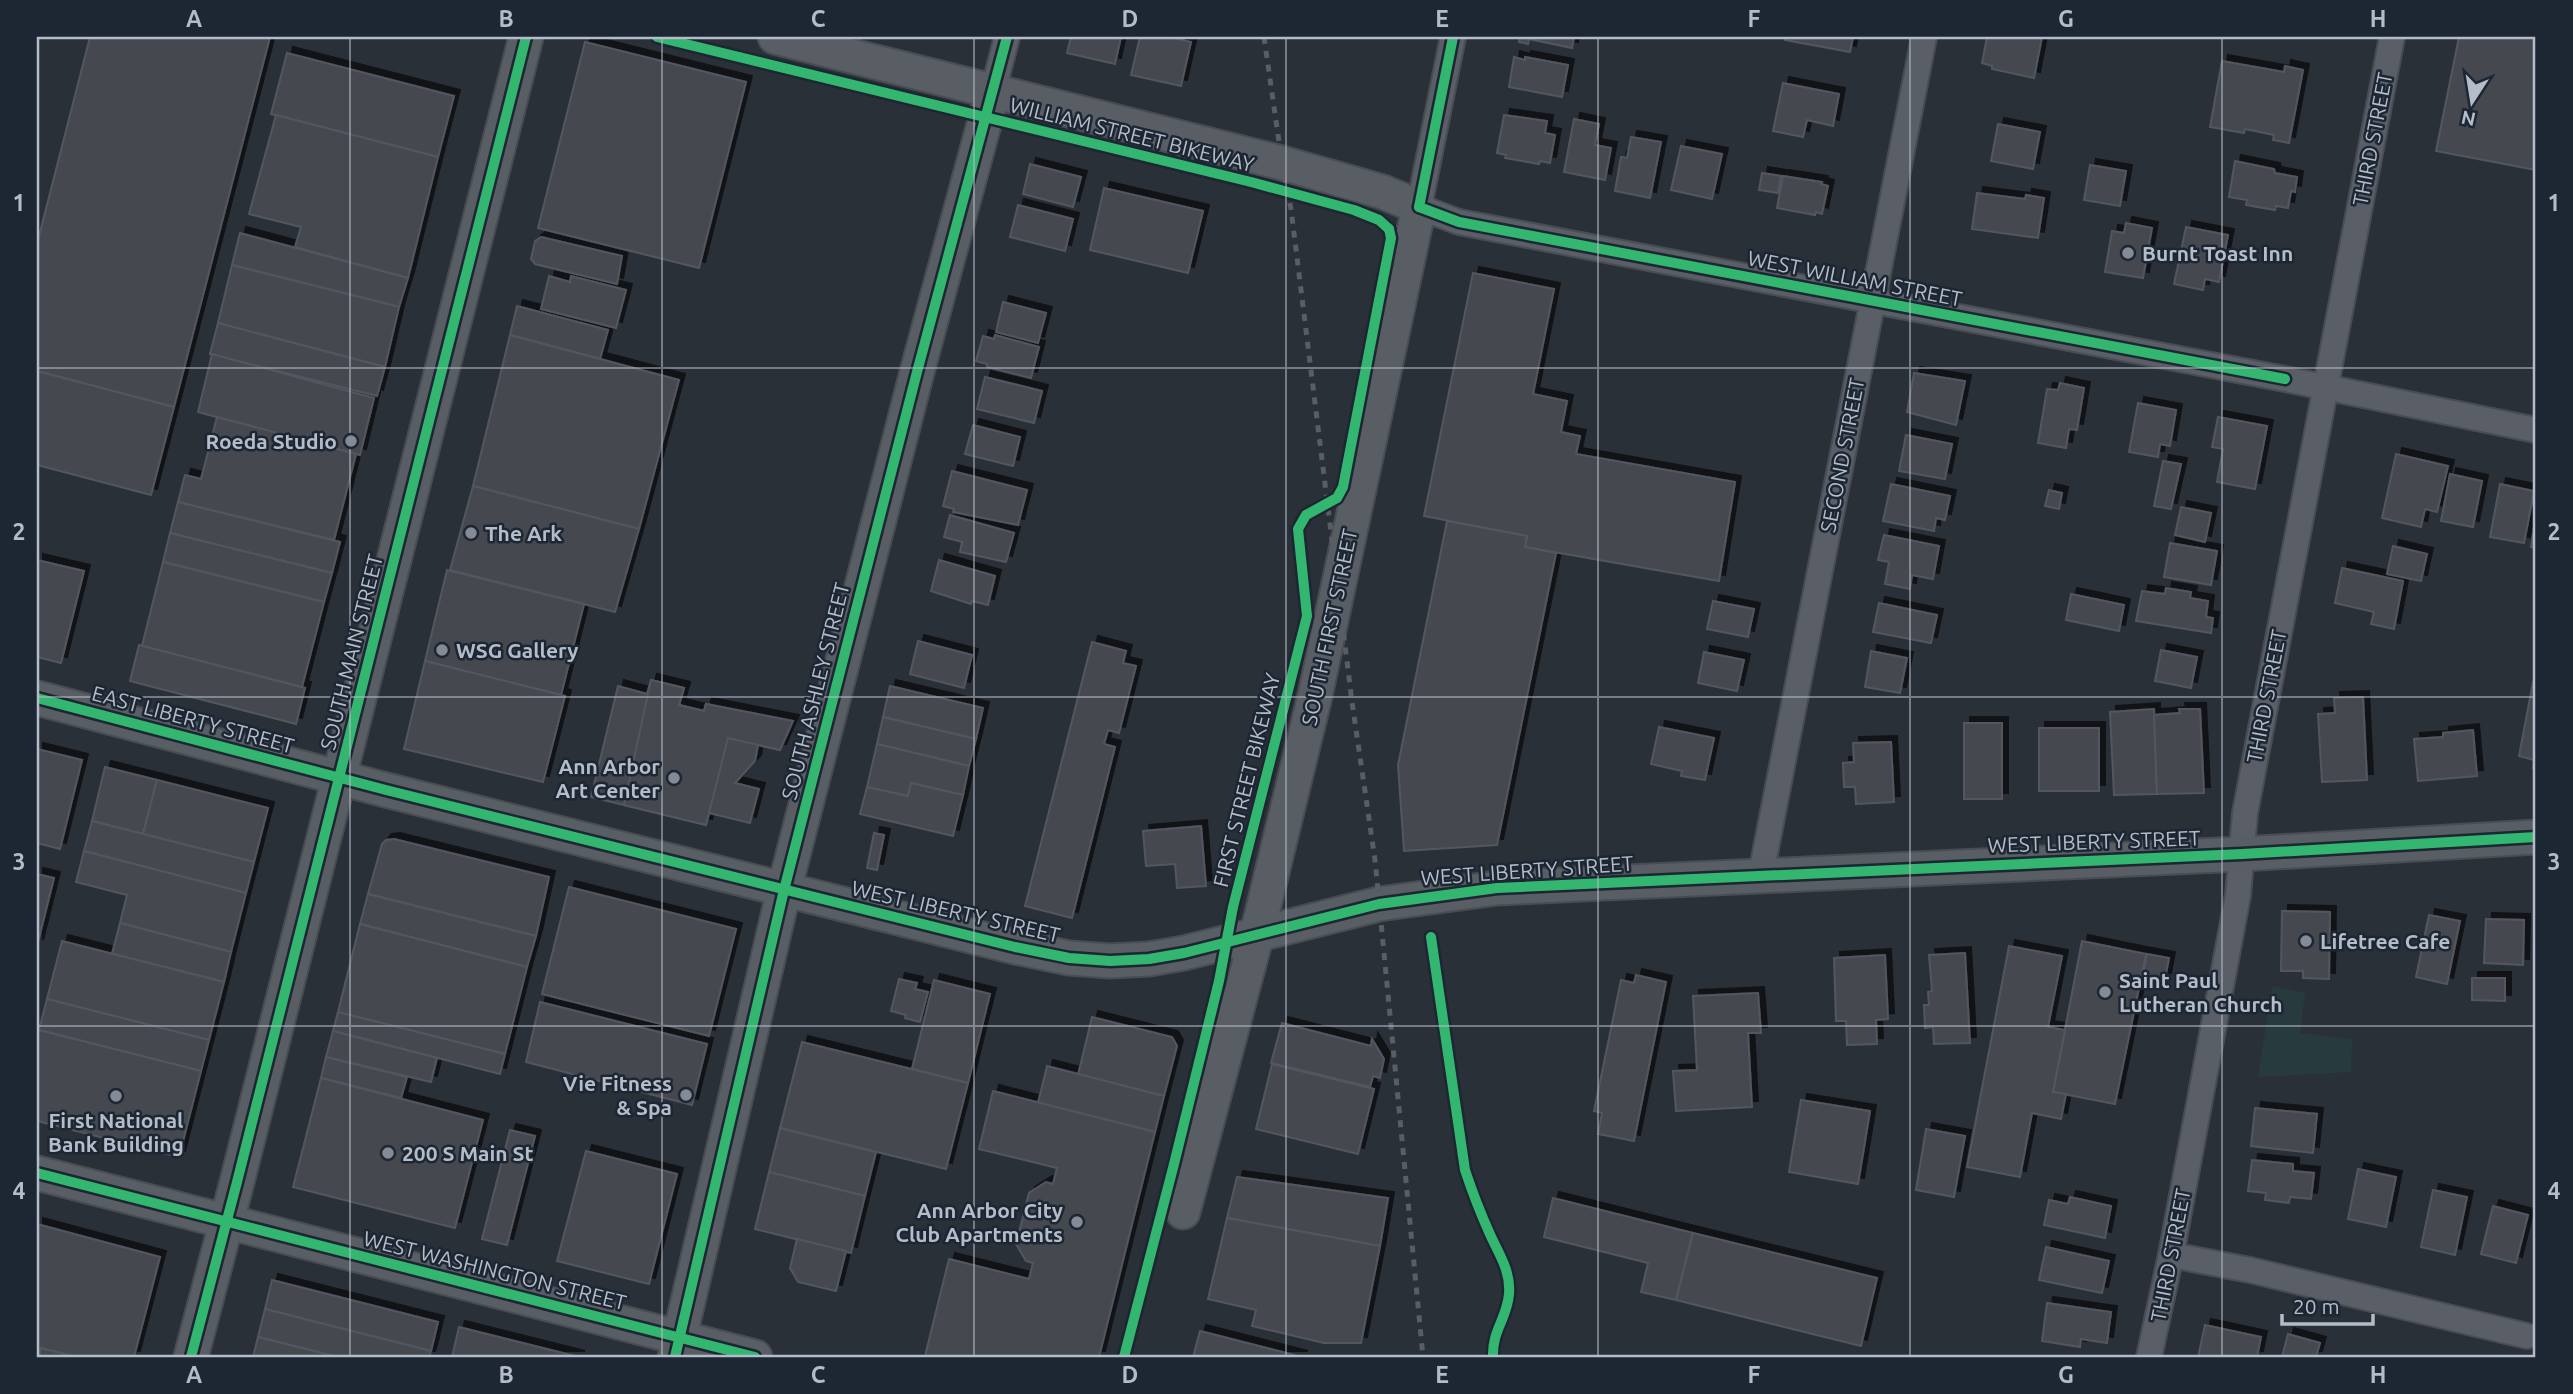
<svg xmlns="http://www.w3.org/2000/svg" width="2573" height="1394" viewBox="0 0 2573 1394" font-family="Ubuntu,sans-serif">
<defs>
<filter id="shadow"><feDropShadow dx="6" dy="-6" stdDeviation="0" flood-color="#0009"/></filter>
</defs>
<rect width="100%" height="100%" fill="#2a3038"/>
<!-- green -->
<polygon fill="#273a3e" points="2272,986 2305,993 2300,1033 2352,1039 2351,1072 2258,1077"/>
<!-- building -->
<g fill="#444950" stroke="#52575f" stroke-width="2" filter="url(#shadow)">
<polygon points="90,37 270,37 174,407 37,371 37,244"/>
<polygon points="1071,37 1121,37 1115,64 1067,53"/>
<polygon points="1140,37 1168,37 1191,42 1181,86 1131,75"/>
<polygon points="1520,37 1574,37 1572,48 1529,39 1528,44 1519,42"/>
<polygon points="1786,37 1853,37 1850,52 1785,40"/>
<polygon points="1987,37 2042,37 2034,78 1992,69 1992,66 1982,63"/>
<polygon points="2459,37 2536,37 2536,170 2436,151"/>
<polygon points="585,42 746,82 699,268 538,228"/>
<polygon points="287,53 454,96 438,157 271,114"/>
<polygon points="1514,57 1525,60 1525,57 1568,65 1562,97 1509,87"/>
<polygon points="2222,61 2284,72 2285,66 2303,70 2289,143 2273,140 2274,135 2245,129 2244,133 2210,127"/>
<polygon points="1783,83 1839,94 1833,126 1807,120 1803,137 1773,131"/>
<polygon points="276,115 438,157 408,278 295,247 301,227 249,214"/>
<polygon points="1504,115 1547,121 1545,133 1555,135 1550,163 1540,161 1539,164 1505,158 1506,155 1497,153"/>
<polygon points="1574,119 1599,124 1595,145 1611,148 1605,180 1564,172"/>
<polygon points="1998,124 2040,132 2033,169 1991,161"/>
<polygon points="1631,137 1661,142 1650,198 1615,191 1621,157 1627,158"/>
<polygon points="1681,146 1722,154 1712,199 1671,190"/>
<polygon points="2235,161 2274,169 2275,173 2297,177 2295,192 2291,191 2288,208 2276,206 2275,210 2246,205 2247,200 2229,197"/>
<polygon points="1030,164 1081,177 1073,207 1023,194"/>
<polygon points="2090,165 2126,171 2120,206 2084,200"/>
<polygon points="1762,173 1781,176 1778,193 1759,190"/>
<polygon points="1783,176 1822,182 1821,184 1828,186 1822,214 1816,212 1815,215 1777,208"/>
<polygon points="1104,188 1203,211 1188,273 1090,250"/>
<polygon points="1977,193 2025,199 2026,195 2044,198 2038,238 1972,229"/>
<polygon points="1018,205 1073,219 1065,251 1010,237"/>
<polygon points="2126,223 2152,228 2143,278 2105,272 2112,231 2124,233"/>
<polygon points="2186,227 2228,235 2219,282 2205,279 2203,290 2174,284"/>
<polygon points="240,233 408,278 399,307 232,265"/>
<polygon points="541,237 622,256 617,284 535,264 531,259 535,241"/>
<polygon points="232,265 399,307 385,367 218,323"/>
<polygon points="1473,273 1554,289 1533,394 1567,401 1561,432 1580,436 1576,454 1735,482 1719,581 1525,547 1527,536 1424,516"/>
<polygon points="549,276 570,282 571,276 626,290 616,328 541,309"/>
<polygon points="1003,302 1046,313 1038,343 996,332"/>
<polygon points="517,306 608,330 600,359 510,335"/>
<polygon points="218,323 385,367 377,396 210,354"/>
<polygon points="510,335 679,380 639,529 473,486"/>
<polygon points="995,335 1039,347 1031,378 987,367 987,364 976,361 983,336 994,339"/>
<polygon points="212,354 374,398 360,455 198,412"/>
<polygon points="37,371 174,407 151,495 37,465"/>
<polygon points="1914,373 1965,381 1956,425 1907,412"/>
<polygon points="985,377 1042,391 1034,423 977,409"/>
<polygon points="2060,383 2084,388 2077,430 2069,429 2066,448 2038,443 2047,389 2058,390"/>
<polygon points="2138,403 2176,410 2170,446 2160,444 2158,457 2129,452"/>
<polygon points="217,417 356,454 334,540 178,502 185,475 201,479"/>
<polygon points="2218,417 2267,426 2255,489 2217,482 2223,449 2212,447"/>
<polygon points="973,425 1020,437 1013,466 965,454"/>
<polygon points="1906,435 1952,444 1945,479 1899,471"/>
<polygon points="2396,454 2448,466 2437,512 2425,509 2421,527 2382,518"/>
<polygon points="2163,461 2181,464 2171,509 2154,506"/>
<polygon points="952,471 1027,490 1018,525 953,512 954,509 943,506"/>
<polygon points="2450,474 2482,481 2473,527 2441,521"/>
<polygon points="1891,484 1950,496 1945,520 1936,518 1934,531 1883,521"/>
<polygon points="2500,484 2534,491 2524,543 2490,537"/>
<polygon points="473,486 639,529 615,612 450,570"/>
<polygon points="2049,490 2062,493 2059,509 2045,506"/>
<polygon points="178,502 340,542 332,573 170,533"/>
<polygon points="2181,507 2211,513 2205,542 2175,535"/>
<polygon points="950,515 1014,533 1006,562 960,552 962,542 944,537"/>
<polygon points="2536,515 2536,548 2531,547"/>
<polygon points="1447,521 1527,536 1525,547 1556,553 1497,845 1404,851 1398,765"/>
<polygon points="170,533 332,573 324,602 163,562"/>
<polygon points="1884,535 1939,546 1933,579 1912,575 1910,589 1885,584 1889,562 1878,560"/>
<polygon points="2170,543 2217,551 2211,585 2164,577"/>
<polygon points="2393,546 2427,554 2421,581 2387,574"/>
<polygon points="37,560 84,571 61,663 37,657"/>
<polygon points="939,560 995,576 988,605 972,601 971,604 931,591"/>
<polygon points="163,562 324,602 302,687 142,646"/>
<polygon points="2342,568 2403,581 2394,629 2371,624 2374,612 2335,603"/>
<polygon points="447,570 584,604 561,695 425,661"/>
<polygon points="2166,588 2191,592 2190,598 2208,601 2206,617 2213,618 2211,633 2136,621 2142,591 2165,594"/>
<polygon points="2071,594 2124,605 2119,631 2066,620"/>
<polygon points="1713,601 1754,609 1748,637 1707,629"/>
<polygon points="1879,603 1937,615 1931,643 1873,632"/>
<polygon points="918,641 972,655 964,688 910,674"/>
<polygon points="1092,642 1126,651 1123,663 1136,666 1119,733 1108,730 1104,744 1115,747 1072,918 1025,906"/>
<polygon points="139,645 305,688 296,724 130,681"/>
<polygon points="2161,650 2197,657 2191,688 2155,681"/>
<polygon points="1871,651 1907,658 1900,693 1865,687"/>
<polygon points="1704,652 1744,660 1737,691 1698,683"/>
<polygon points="425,661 565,696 543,782 404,749"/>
<polygon points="651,680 684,688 679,705 704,711 706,704 787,723 780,750 758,745 755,761 735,783 759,789 750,823 709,813 706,825 591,797 618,686 647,694"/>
<polygon points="651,680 684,688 679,705 704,711 706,704 793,721 780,750 728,738 706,825 624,805"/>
<polygon points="2533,682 2536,683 2536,768 2533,768 2534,760 2519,756"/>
<polygon points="890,686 983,708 976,739 883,717"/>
<polygon points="2363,697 2367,780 2322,782 2318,714 2335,713 2334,698"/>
<polygon points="2154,709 2157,794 2114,795 2110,712"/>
<polygon points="2179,709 2200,709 2204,793 2157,794 2154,715 2180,713"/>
<polygon points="883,717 976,739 969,766 877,744"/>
<rect x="1964" y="723" width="38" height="76"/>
<polygon points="1659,727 1714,738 1705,780 1681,776 1682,771 1651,764"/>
<rect x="2039" y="728" width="60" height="63"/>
<polygon points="2473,730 2477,776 2418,781 2414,739 2443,737 2443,733"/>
<polygon points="1891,742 1894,802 1856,804 1855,787 1844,787 1843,763 1854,762 1853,743"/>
<polygon points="877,744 969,766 963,795 911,783 908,796 867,787"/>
<polygon points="37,749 82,760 60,849 37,843"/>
<polygon points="105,767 157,780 143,834 92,821"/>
<polygon points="157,780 268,808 254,862 143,834"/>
<polygon points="911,783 963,795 953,836 860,814 867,787 908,796"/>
<polygon points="92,821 254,862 246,893 84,851"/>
<polygon points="1201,826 1206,886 1177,888 1175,864 1146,866 1143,831"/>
<polygon points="874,833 884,835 877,870 867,868"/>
<polygon points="394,839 549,877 536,936 368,894 382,844 386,840"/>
<polygon points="84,851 246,893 231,952 120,923 127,895 76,882"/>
<polygon points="37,874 54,878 37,946"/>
<polygon points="569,887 736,929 709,1036 542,994"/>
<polygon points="368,894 536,936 527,967 360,924"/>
<polygon points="2282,911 2330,912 2329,979 2303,978 2303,971 2281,971"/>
<polygon points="2429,915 2460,921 2447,984 2416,977"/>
<polygon points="2486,919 2524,920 2523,965 2484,963"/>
<polygon points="120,923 231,952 224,982 112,954"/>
<polygon points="360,924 527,967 505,1054 338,1012"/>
<polygon points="62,941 224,982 209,1040 47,999"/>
<polygon points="2082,941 2146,954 2115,1104 2053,1092"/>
<polygon points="2009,946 2062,956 2048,1027 2065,1030 2053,1092 2066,1094 2061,1119 2032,1113 2020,1177 1967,1167"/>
<polygon points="1965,953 1970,1043 1934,1044 1933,1027 1925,1028 1924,1005 1929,1005 1928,992 1932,991 1929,955"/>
<polygon points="2147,954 2169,958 2165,979 2143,975"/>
<polygon points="1885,955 1888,1019 1876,1020 1877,1044 1847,1045 1846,1021 1836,1021 1834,958"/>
<polygon points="1636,975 1666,982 1634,1141 1598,1134 1602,1113 1594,1111 1621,980 1634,983"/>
<polygon points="2472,978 2505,978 2505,1001 2472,1000"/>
<polygon points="899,979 917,983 915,989 928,992 920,1022 905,1018 906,1015 891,1011"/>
<polygon points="934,980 990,994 968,1083 912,1069"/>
<polygon points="1758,993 1761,1033 1748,1033 1752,1107 1676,1111 1673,1071 1697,1070 1693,996"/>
<polygon points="47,999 209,1040 201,1071 39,1030"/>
<polygon points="540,1002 707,1044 692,1105 526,1062"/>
<polygon points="338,1012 505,1054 500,1074 333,1031"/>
<polygon points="1092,1017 1172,1037 1177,1046 1164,1096 1078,1075"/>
<polygon points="1282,1023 1371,1046 1372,1039 1384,1059 1380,1078 1373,1076 1370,1087 1271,1063"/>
<polygon points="39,1030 201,1071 179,1157 37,1121 37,1038"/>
<polygon points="333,1031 437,1058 431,1082 326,1057"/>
<polygon points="802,1042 968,1083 946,1169 780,1128"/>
<polygon points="326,1057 407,1077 401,1098 321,1078"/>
<polygon points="1272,1064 1374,1089 1358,1154 1256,1129"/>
<polygon points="1047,1066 1164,1096 1155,1132 1038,1103"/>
<polygon points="321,1078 483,1120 455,1228 293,1187"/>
<polygon points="993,1091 1155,1132 1099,1357 925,1356 949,1259 1029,1279 1033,1263 1026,1261 1016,1244 1029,1193 1046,1182 1053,1184 1057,1168 979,1149"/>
<polygon points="1801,1100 1870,1111 1858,1184 1789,1172"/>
<polygon points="2255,1108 2317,1114 2313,1153 2251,1146"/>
<polygon points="780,1128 876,1152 865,1196 769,1172"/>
<polygon points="1926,1129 1965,1136 1954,1197 1916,1190"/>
<polygon points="510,1130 535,1136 507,1245 482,1239"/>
<polygon points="586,1151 677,1174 649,1284 557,1261"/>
<polygon points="2252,1160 2293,1164 2293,1171 2314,1173 2311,1199 2290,1197 2289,1203 2265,1200 2266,1193 2248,1191"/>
<polygon points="2358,1169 2396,1177 2386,1227 2348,1219"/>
<polygon points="769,1172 865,1196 851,1253 755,1229"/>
<polygon points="1237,1177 1388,1198 1380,1246 1227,1218"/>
<polygon points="2433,1190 2467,1197 2455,1255 2421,1247"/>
<polygon points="2070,1197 2111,1206 2105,1238 2044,1225 2049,1200 2068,1204"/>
<polygon points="1553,1198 1693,1233 1676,1300 1641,1292 1648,1263 1544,1237"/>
<polygon points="2493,1206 2528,1215 2516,1263 2481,1254"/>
<polygon points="1227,1218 1380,1246 1361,1343 1324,1343 1252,1326 1256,1310 1208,1299"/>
<polygon points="37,1224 160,1257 134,1357 76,1357 41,1348 39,1357 37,1357"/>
<polygon points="1693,1233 1877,1278 1861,1346 1676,1300"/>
<polygon points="797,1239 846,1251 836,1291 798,1282 790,1268"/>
<polygon points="2046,1247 2109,1261 2102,1293 2039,1280"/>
<polygon points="272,1280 438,1322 431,1351 265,1309"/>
<polygon points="2047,1303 2111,1312 2107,1343 2081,1339 2080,1347 2042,1341"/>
<polygon points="265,1309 431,1351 429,1357 338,1357 258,1337"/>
<polygon points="2205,1325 2261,1337 2257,1357 2198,1357"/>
<polygon points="459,1327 579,1357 452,1357"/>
<polygon points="1200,1331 1302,1357 1193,1357"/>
<polygon points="2288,1334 2320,1343 2316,1357 2282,1357"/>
<polygon points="258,1337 338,1357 253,1357"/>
<polygon points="41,1348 76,1357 39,1357"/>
</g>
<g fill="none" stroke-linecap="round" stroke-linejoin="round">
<defs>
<g id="street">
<polyline points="1453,37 1419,207 1459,222 2285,379 2536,430"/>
<polyline points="993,91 1007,37"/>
<polyline points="1761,874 1924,37"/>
<polyline points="2171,1255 2250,1270 2527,1336"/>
<polyline points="2149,1357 2171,1255 2238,895 2245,813 2392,37"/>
</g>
<g id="secondary">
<polyline points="775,37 1282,163 1383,192 1419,207 1315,696 1257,934 1183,1212"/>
<polyline points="37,698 386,790 1015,947 1069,958 1110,961 1149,959 1184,953 1379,904 1497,888 2242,854 2536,837"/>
<polyline points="37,1173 755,1357"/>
<polyline points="191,1357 237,1182 526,37"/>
<polyline points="675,1357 784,890 917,372 993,91"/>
</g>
</defs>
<!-- street casing -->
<use href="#street" stroke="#484c53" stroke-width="28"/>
<!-- secondary casing -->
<use href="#secondary" stroke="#484c53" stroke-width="37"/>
<!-- street -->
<use href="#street" stroke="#5a5e66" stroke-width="24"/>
<!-- secondary -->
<use href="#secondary" stroke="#595d64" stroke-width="33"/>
<!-- rail -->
<polyline stroke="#595d64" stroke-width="5" stroke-dasharray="7 7" stroke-linecap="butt" points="1264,37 1282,163 1291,209 1352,702 1375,860 1423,1357"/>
<defs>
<g id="cycleway">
<polyline points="657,37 1251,182 1354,210 1379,220 1389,229"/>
<polyline points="1419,207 1459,222 2285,379"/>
<polyline points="1419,207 1453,37"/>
<polyline points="37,698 386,790 1015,947 1069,958 1110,961 1149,959 1184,953 1379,904 1497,888 2242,854 2536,837"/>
<path d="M1431,937L1465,1170C1472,1191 1480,1212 1489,1232C1498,1253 1511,1270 1509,1294C1507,1319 1492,1330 1493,1357"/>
<polyline points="37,1173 755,1357"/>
<polyline points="191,1357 237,1182 526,37"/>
<polyline points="675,1357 784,890 917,372 1007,37"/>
<polyline points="1124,1357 1174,1164 1219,981 1233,907 1307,616 1298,529 1306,515 1337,498 1343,487 1391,238 1389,229"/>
</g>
</defs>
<!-- cycleway casing -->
<use href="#cycleway" stroke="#1d2633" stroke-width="15"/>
<!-- cycleway -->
<use href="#cycleway" stroke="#33b770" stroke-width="10"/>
</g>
<!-- grid -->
<path fill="none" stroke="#b4bcc9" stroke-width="2" stroke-opacity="0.55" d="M350,37V1357M662,37V1357M974,37V1357M1286,37V1357M1598,37V1357M1910,37V1357M2222,37V1357M37,368H2536M37,697H2536M37,1026H2536"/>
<!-- markers -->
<g fill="#848b96" stroke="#1d2633" stroke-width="2.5">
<circle cx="2128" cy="253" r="7"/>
<circle cx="351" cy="441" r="7"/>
<circle cx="471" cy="533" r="7"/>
<circle cx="442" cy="650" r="7"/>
<circle cx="674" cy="778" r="7"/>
<circle cx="2306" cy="941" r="7"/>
<circle cx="2105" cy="992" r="7"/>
<circle cx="686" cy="1095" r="7"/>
<circle cx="116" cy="1096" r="7"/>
<circle cx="388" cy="1153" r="7"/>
<circle cx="1077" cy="1222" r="7"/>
</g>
<g text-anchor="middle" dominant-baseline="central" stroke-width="5" stroke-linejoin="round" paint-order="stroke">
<!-- street labels -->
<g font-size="21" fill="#b4bcc9" stroke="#1d2633">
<text transform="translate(1132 134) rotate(14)">WILLIAM STREET BIKEWAY</text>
<text transform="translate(2372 139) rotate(-79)">THIRD STREET</text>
<text transform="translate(1855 278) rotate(11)">WEST WILLIAM STREET</text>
<text transform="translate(1842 455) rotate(-79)">SECOND STREET</text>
<text transform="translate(1329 627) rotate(-78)">SOUTH FIRST STREET</text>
<text transform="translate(351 652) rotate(-76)">SOUTH MAIN STREET</text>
<text transform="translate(815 691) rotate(-76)">SOUTH ASHLEY STREET</text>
<text transform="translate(2266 696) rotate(-79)">THIRD STREET</text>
<text transform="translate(193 719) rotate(15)">EAST LIBERTY STREET</text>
<text transform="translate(1246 780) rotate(-76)">FIRST STREET BIKEWAY</text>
<text transform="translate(2094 841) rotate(-2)">WEST LIBERTY STREET</text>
<text transform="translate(1527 870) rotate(-4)">WEST LIBERTY STREET</text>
<text transform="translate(956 911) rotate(13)">WEST LIBERTY STREET</text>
<text transform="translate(2170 1255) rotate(-79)">THIRD STREET</text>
<text transform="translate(495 1270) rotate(14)">WEST WASHINGTON STREET</text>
</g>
<!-- poi labels -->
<g font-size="21" font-weight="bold" fill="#b4bcc9" stroke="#1d2633" text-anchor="start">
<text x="2142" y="253">Burnt Toast Inn</text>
<text x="337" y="441" text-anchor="end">Roeda Studio</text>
<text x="485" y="533">The Ark</text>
<text x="456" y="650">WSG Gallery</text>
<text x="660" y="766" text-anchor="end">Ann Arbor<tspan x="660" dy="24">Art Center</tspan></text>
<text x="2320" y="941">Lifetree Cafe</text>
<text x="2119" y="980">Saint Paul<tspan x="2119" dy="24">Lutheran Church</tspan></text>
<text x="672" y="1083" text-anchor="end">Vie Fitness<tspan x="672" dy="24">&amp; Spa</tspan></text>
<text x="116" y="1120" text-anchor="middle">First National<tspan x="116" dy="24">Bank Building</tspan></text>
<text x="402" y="1153">200 S Main St</text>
<text x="1063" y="1210" text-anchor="end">Ann Arbor City<tspan x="1063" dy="24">Club Apartments</tspan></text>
</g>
</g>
<!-- border -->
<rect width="2573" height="1394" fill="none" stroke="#1d2633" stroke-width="77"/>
<!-- north arrow -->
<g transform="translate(2472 102) rotate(192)" stroke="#1d2633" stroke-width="5" paint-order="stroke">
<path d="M0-5L12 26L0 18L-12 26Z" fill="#b4bcc9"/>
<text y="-10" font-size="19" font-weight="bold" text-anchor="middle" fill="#b4bcc9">N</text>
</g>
<!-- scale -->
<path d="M2282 1314v10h91v-10" fill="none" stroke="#b4bcc9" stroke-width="3.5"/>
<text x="2293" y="1314" font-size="21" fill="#b4bcc9" stroke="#1d2633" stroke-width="5" paint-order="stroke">20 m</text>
<rect x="38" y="38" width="2496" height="1318" fill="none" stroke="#b4bcc9" stroke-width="2.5"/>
<g font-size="23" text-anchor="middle" font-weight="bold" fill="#b4bcc9">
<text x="194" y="27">A</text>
<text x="506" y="27">B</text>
<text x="818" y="27">C</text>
<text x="1130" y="27">D</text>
<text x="1442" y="27">E</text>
<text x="1754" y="27">F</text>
<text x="2066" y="27">G</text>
<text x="2378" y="27">H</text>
<text x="19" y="211">1</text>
<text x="2554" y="211">1</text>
<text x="19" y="540">2</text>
<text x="2554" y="540">2</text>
<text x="19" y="870">3</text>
<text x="2554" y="870">3</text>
<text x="19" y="1199">4</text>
<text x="2554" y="1199">4</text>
<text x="194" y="1383">A</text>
<text x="506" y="1383">B</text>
<text x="818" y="1383">C</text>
<text x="1130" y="1383">D</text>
<text x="1442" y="1383">E</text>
<text x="1754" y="1383">F</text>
<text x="2066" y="1383">G</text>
<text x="2378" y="1383">H</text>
</g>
</svg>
